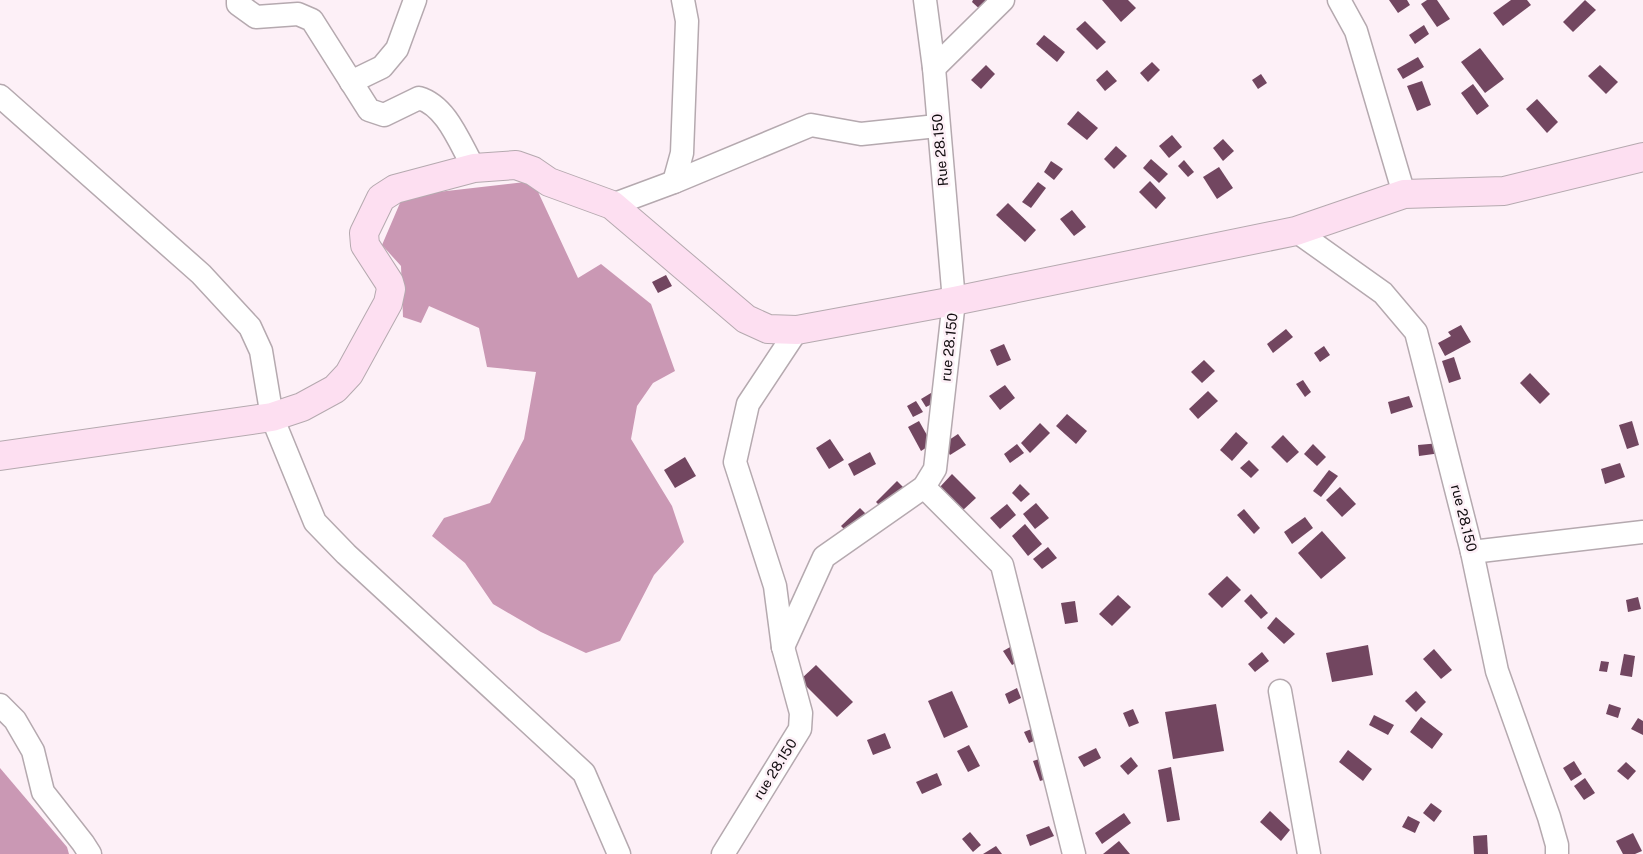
<svg xmlns="http://www.w3.org/2000/svg" width="1643" height="854" viewBox="0 0 1643 854" font-family="'Public Sans',sans-serif">
<rect width="100%" height="100%" fill="#fdf0f7"/>
<!-- water -->
<g fill="#ca98b4">
<polygon points="533,181 578,278 601,264 651,304 675,371 653,383 637,406 631,439 672,506 684,542 654,575 620,641 586,653 541,632 493,604 465,563 432,536 444,518 490,503 524,439 536,372 487,367 479,328 429,306 421,323 403,317 401,266 382,245 403,196"/>
<polygon points="0,768 67,847 69,854 0,854"/>
</g>
<!-- building -->
<g fill="#724660">
<polygon points="973,0 994,0 983,12 972,2"/>
<polygon points="1102,0 1128,0 1136,8 1121,22"/>
<polygon points="1389,0 1407,0 1410,5 1398,13"/>
<polygon points="1427,0 1437,0 1450,19 1437,27 1421,4"/>
<polygon points="1511,0 1527,0 1531,5 1503,26 1493,13"/>
<polygon points="1585,0 1596,10 1573,32 1563,22"/>
<polygon points="1085,21 1106,42 1097,50 1076,29"/>
<polygon points="1424,25 1429,34 1415,44 1409,35"/>
<polygon points="1044,35 1065,52 1057,62 1036,44"/>
<polygon points="1480,48 1504,79 1485,93 1461,62"/>
<polygon points="1418,57 1424,67 1403,79 1397,69"/>
<polygon points="1152,62 1160,70 1148,82 1140,73"/>
<polygon points="986,65 995,74 981,89 971,80"/>
<polygon points="1600,65 1618,82 1606,94 1588,76"/>
<polygon points="1107,70 1117,81 1105,91 1096,80"/>
<polygon points="1261,74 1267,83 1258,89 1252,80"/>
<polygon points="1422,81 1431,105 1417,111 1407,86"/>
<polygon points="1473,84 1489,106 1477,115 1461,93"/>
<polygon points="1537,99 1558,122 1547,133 1526,109"/>
<polygon points="1078,111 1098,128 1087,140 1067,124"/>
<polygon points="1172,135 1182,147 1169,158 1159,146"/>
<polygon points="1223,139 1234,151 1223,161 1213,148"/>
<polygon points="1116,146 1127,156 1114,169 1104,159"/>
<polygon points="1151,159 1168,174 1159,183 1143,168"/>
<polygon points="1184,160 1194,172 1188,177 1178,166"/>
<polygon points="1051,161 1063,169 1054,180 1044,172"/>
<polygon points="1219,167 1233,188 1217,199 1203,177"/>
<polygon points="1150,181 1166,198 1156,209 1139,192"/>
<polygon points="1038,182 1046,188 1031,208 1022,202"/>
<polygon points="1008,203 1036,230 1025,242 996,215"/>
<polygon points="1072,210 1086,227 1074,236 1060,219"/>
<polygon points="666,275 672,286 658,293 652,282"/>
<polygon points="1461,325 1471,342 1445,356 1438,343 1451,336 1448,332"/>
<polygon points="1286,329 1293,337 1273,353 1267,344"/>
<polygon points="1004,344 1011,360 997,366 990,350"/>
<polygon points="1324,346 1330,355 1320,362 1314,353"/>
<polygon points="1454,357 1461,379 1449,383 1442,361"/>
<polygon points="1204,360 1215,371 1202,383 1191,372"/>
<polygon points="1530,373 1550,394 1540,404 1520,383"/>
<polygon points="1303,380 1311,392 1305,397 1296,384"/>
<polygon points="1005,385 1015,398 1000,410 989,396"/>
<polygon points="1208,391 1218,401 1198,419 1189,409"/>
<polygon points="931,393 936,402 926,407 921,399"/>
<polygon points="1409,396 1413,407 1391,414 1388,402"/>
<polygon points="916,401 923,412 913,417 907,406"/>
<polygon points="1067,414 1087,431 1076,444 1056,426"/>
<polygon points="919,421 932,444 921,451 908,427"/>
<polygon points="1632,421 1639,445 1627,449 1619,425"/>
<polygon points="1040,423 1050,433 1030,453 1021,443"/>
<polygon points="1236,432 1248,443 1232,461 1220,450"/>
<polygon points="958,434 966,445 950,455 943,444"/>
<polygon points="1283,435 1299,452 1287,463 1271,447"/>
<polygon points="830,439 844,460 829,469 816,448"/>
<polygon points="1440,443 1441,453 1419,456 1418,445"/>
<polygon points="1017,444 1024,453 1010,463 1004,454"/>
<polygon points="1313,444 1326,457 1317,466 1304,454"/>
<polygon points="870,452 876,464 854,476 848,464"/>
<polygon points="685,457 696,476 675,488 664,470"/>
<polygon points="1249,460 1259,470 1251,478 1240,468"/>
<polygon points="1620,463 1625,477 1605,484 1601,469"/>
<polygon points="1329,470 1338,476 1321,497 1313,491"/>
<polygon points="952,474 976,498 962,511 939,488"/>
<polygon points="897,481 907,491 886,512 876,502"/>
<polygon points="1020,484 1030,494 1021,502 1012,493"/>
<polygon points="1340,487 1356,504 1342,517 1326,500"/>
<polygon points="1036,503 1049,518 1035,529 1023,514"/>
<polygon points="1007,504 1016,515 1000,529 990,518"/>
<polygon points="860,508 870,518 851,536 841,526"/>
<polygon points="1244,509 1260,528 1254,534 1237,515"/>
<polygon points="1305,517 1313,528 1292,544 1284,532"/>
<polygon points="1025,524 1042,544 1028,556 1012,536"/>
<polygon points="1322,531 1346,558 1321,579 1298,553"/>
<polygon points="1048,547 1057,558 1042,569 1033,559"/>
<polygon points="1227,576 1241,590 1222,608 1208,594"/>
<polygon points="1251,594 1268,613 1261,619 1244,601"/>
<polygon points="1118,595 1131,607 1112,626 1099,614"/>
<polygon points="1638,597 1641,609 1628,612 1626,600"/>
<polygon points="1075,601 1078,622 1065,624 1061,603"/>
<polygon points="1276,617 1295,634 1284,644 1267,628"/>
<polygon points="1368,645 1373,675 1332,682 1326,653"/>
<polygon points="1012,646 1021,660 1012,665 1003,651"/>
<polygon points="1434,649 1452,670 1441,679 1423,659"/>
<polygon points="1262,652 1269,661 1255,672 1248,664"/>
<polygon points="1624,654 1635,656 1632,677 1620,675"/>
<polygon points="1601,661 1609,662 1607,672 1599,671"/>
<polygon points="816,665 853,702 837,717 800,680"/>
<polygon points="1017,688 1021,698 1009,704 1005,694"/>
<polygon points="952,691 968,727 944,738 928,701"/>
<polygon points="1416,691 1426,702 1416,712 1405,701"/>
<polygon points="1216,704 1224,751 1173,759 1165,712"/>
<polygon points="1609,704 1621,708 1618,718 1606,714"/>
<polygon points="1133,709 1139,723 1129,727 1123,713"/>
<polygon points="1374,715 1394,725 1388,735 1369,725"/>
<polygon points="1421,717 1443,734 1432,749 1410,732"/>
<polygon points="1638,718 1643,721 1643,735 1631,729"/>
<polygon points="1044,724 1049,735 1029,743 1024,732"/>
<polygon points="885,733 891,748 873,755 867,740"/>
<polygon points="969,745 980,766 968,772 957,751"/>
<polygon points="1096,748 1101,758 1084,767 1078,757"/>
<polygon points="1348,750 1372,769 1363,781 1339,762"/>
<polygon points="1049,756 1056,776 1040,781 1033,761"/>
<polygon points="1131,757 1138,766 1128,775 1120,766"/>
<polygon points="1574,761 1582,774 1571,781 1563,768"/>
<polygon points="1626,762 1636,771 1628,780 1617,771"/>
<polygon points="1171,767 1180,820 1167,822 1158,770"/>
<polygon points="937,773 942,785 922,794 916,782"/>
<polygon points="1585,778 1595,793 1584,800 1574,786"/>
<polygon points="1431,803 1442,811 1434,822 1423,813"/>
<polygon points="1270,811 1290,830 1281,841 1260,822"/>
<polygon points="1124,813 1131,823 1102,844 1095,833"/>
<polygon points="1408,816 1420,822 1415,833 1402,827"/>
<polygon points="1049,826 1054,836 1030,846 1026,835"/>
<polygon points="970,832 981,845 973,852 962,839"/>
<polygon points="1633,833 1642,851 1635,854 1623,854 1616,841"/>
<polygon points="1487,835 1488,854 1474,854 1473,836"/>
<polygon points="1119,841 1130,854 1103,854"/>
<polygon points="996,846 1002,854 983,854"/>
</g>
<g fill="none" stroke-linecap="round" stroke-linejoin="round">
<defs>
<g id="street">
<path d="M238,0V4L256,17L298,14L312,20L369,110L384,115L419,98C447,106 460,144 474,168"/>
<polyline points="1339,0 1356,31 1404,194"/>
<polyline points="934,68 1003,0"/>
<polyline points="351,82 382,67 397,49 415,0"/>
<polyline points="0,96 201,274 250,327 261,351 272,417 315,522 346,554 584,773 619,854"/>
<polyline points="674,182 682,153 687,21 683,0"/>
<polyline points="612,205 674,182 811,125 861,134 937,126"/>
<polyline points="1296,231 1383,293 1416,332 1472,552 1497,671 1549,817 1557,845 1557,854"/>
<polyline points="924,487 1002,565 1074,854"/>
<polyline points="1472,552 1643,532"/>
<polyline points="783,647 824,557 924,487 935,469 954,301 934,68 925,0"/>
<polyline points="1280,691 1309,854"/>
<polyline points="0,705 15,720 33,751 43,792 83,843 90,854"/>
<polyline points="723,854 800,729 801,713 783,647 775,586 735,462 748,404 797,330"/>
</g>
<polyline id="secondary" points="0,456 272,417 302,407 335,389 349,374 388,303 391,289 389,282 365,245 364,233 381,198 395,189 474,168 516,165 533,171 549,182 612,205 746,319 768,329 797,330 954,301 1296,231 1404,194 1504,191 1643,157"/>
</defs>
<!-- street casing -->
<use href="#street" stroke="#b5a9af" stroke-width="25"/>
<!-- secondary casing -->
<use href="#secondary" stroke="#b5a9af" stroke-width="30"/>
<!-- street -->
<use href="#street" stroke="#fff" stroke-width="22"/>
<!-- secondary -->
<use href="#secondary" stroke="#fddff1" stroke-width="28"/>
</g>
<g text-anchor="middle" dominant-baseline="central" stroke-width="5" stroke-linejoin="round" paint-order="stroke">
<!-- street labels -->
<g font-size="14" fill="#110c0f" stroke="#fdf0f7">
<text transform="translate(940 150) rotate(-95)">Rue 28.150</text>
<text transform="translate(949 347) rotate(-84)">rue 28.150</text>
<text transform="translate(1464 518) rotate(76)">rue 28.150</text>
<text transform="translate(775 769) rotate(-58)">rue 28.150</text>
</g>
</g>
</svg>
